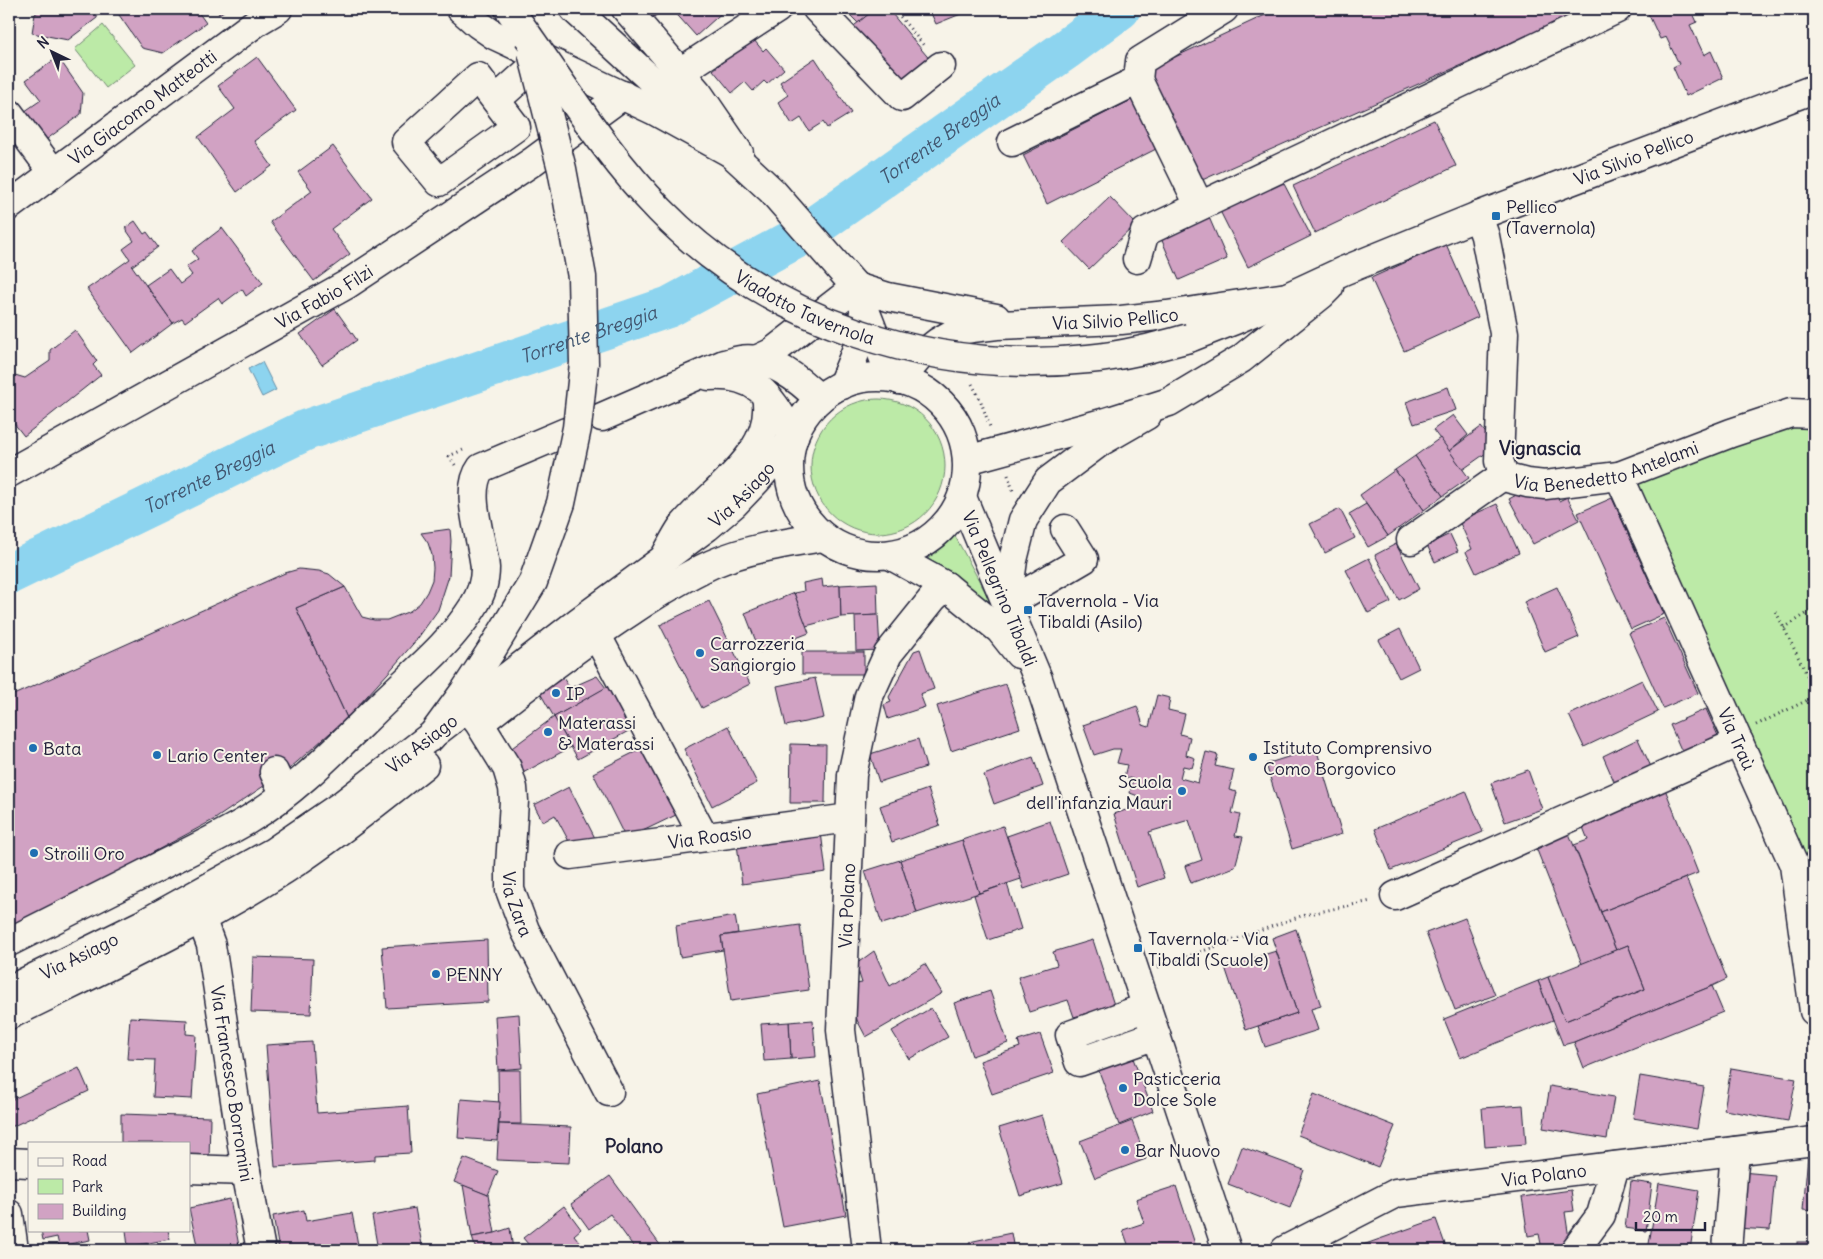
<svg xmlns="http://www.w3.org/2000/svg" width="1823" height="1259" viewBox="0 0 1823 1259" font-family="Delius,sans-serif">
<rect width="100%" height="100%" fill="#f7f3e8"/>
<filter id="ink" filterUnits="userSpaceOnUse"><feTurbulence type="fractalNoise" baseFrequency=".02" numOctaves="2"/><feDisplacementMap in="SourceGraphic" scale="10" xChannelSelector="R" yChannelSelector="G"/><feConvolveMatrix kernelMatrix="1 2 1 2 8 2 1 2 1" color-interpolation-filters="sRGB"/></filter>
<g filter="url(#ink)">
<!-- green -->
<g fill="#bceaa7" stroke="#6f8671">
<polygon points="103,25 135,65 106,88 75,49"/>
<circle cx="878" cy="466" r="67"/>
<polygon points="1814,414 1814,858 1794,865 1619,476"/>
<polygon points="955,536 995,610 924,562"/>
</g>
<!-- water -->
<polygon fill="#8dd4ef" stroke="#628da7" points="262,362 276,390 262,397 248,369"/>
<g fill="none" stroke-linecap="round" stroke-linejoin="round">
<!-- river -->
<path stroke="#8dd4ef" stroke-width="41" id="s1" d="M9,574L306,430L669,307L804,234L1065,50L1120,9"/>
</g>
<!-- building -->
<g fill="#d1a2c3" stroke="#22223b">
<polygon points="42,9 98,9 97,18 68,40 32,33 35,14"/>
<polygon points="121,9 196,9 206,23 163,53 142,48 117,12"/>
<polygon points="216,9 227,9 219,14"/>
<polygon points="647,9 664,9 654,17"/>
<polygon points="672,9 726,9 696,36"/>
<polygon points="844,9 875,9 858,23"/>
<polygon points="875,9 888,9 931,61 899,87 850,29"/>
<polygon points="929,9 973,9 936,24"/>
<polygon points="1278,9 1585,9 1585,10 1200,181 1147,70"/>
<polygon points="1658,9 1691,9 1697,22 1690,25 1704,55 1711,51 1723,78 1686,96 1673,67 1679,64 1666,37 1660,39 1648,13"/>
<polygon points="754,40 763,51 766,48 784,69 767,84 764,81 753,91 745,82 732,93 713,70 745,43 748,45"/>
<polygon points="58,57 83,93 81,114 39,145 18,116 41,100 26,80"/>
<polygon points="257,57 296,110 254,141 272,166 237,192 198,137 235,109 218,86"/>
<polygon points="815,58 851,113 827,128 823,122 809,131 801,118 792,124 778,102 788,95 780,82"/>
<polygon points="1137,97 1162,146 1047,204 1023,155"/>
<polygon points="1434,120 1456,166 1315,233 1293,186"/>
<polygon points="333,146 372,198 331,229 350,254 314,281 270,222 312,191 298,172"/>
<polygon points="1282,180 1311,236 1248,267 1220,211"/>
<polygon points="1110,197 1136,224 1089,269 1063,242"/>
<polygon points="1208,215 1227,259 1179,280 1160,236"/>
<polygon points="135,221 144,234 147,232 158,247 132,266 173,323 133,353 87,289 130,259 123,249 134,241 125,228"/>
<polygon points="222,228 263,283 246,296 242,289 222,304 218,298 185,322 182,318 173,323 146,285 169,269 180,284 192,275 186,267 198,259 192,251"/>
<polygon points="1446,244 1478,317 1404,351 1371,278"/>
<polygon points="335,309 357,340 322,365 300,334"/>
<polygon points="75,330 97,361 93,365 101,375 24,436 13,422 9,425 9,379 15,375 25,378 50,361 50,350"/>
<polygon points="1448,387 1456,410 1414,424 1406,402"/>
<polygon points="1453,415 1468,435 1449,451 1433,430"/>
<polygon points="1481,427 1496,446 1462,470 1449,451"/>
<polygon points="1440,438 1469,478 1443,496 1415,456"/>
<polygon points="1415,456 1443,496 1424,510 1395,470"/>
<polygon points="1395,470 1424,510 1388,536 1360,495"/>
<polygon points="1531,487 1553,488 1559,501 1567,497 1579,520 1533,544 1509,499"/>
<polygon points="1612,498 1664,614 1631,629 1578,513"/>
<polygon points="1366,504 1388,536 1368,547 1349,514"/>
<polygon points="1497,504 1519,553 1476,573 1466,552 1472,549 1459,521"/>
<polygon points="1340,509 1355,538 1325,553 1310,524"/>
<polygon points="450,529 451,541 449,576 438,610 418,638 388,673 347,718 296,608 345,587 362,617 374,620 387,620 410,611 420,603 427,592 432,580 433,568 432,555 428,543 421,533"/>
<polygon points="1450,534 1458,551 1435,562 1427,545"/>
<polygon points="1396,544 1419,589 1399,600 1375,555"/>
<polygon points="1369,558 1391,602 1368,613 1346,570"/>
<polygon points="299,569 319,571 329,574 345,587 296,608 347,718 289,769 215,819 104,879 9,927 9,697 285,573"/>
<polygon points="822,579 823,587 840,585 841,617 806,626 794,593 804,591 803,583"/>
<polygon points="877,583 878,615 841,617 840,585"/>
<polygon points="1557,587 1579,637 1545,652 1524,602"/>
<polygon points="794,593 809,633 760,652 745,613"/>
<polygon points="709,601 750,684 702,708 660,625"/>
<polygon points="878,615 880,650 856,651 855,616"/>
<polygon points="1664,618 1698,693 1663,708 1629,633"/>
<polygon points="1400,629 1419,668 1399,678 1379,640"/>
<polygon points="920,649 934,689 920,694 925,707 888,719 884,705 891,702 889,697 914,651"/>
<rect x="802" y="652" width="62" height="22"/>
<polygon points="597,676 606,688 554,717 540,693 563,678 570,688"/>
<polygon points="815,678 824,718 786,726 777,686"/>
<polygon points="1642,680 1658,712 1584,747 1569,715"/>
<polygon points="612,684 626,710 622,712 632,729 578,759 554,717"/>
<polygon points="1006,684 1020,728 951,751 937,706"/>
<polygon points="1157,695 1170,698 1168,710 1185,714 1180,734 1190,737 1186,755 1195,758 1192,768 1183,766 1180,778 1198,783 1206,752 1218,755 1215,766 1234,770 1229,790 1237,792 1232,813 1240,815 1235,836 1243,837 1235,867 1191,883 1185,866 1202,860 1189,820 1149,832 1164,878 1137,887 1114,814 1135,807 1138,796 1130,793 1133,779 1124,777 1127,765 1117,763 1121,749 1113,749 1094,755 1083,725 1137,706 1143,725 1149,727"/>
<polygon points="1706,709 1719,738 1683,754 1670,725"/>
<polygon points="554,717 571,747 521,774 509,750"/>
<polygon points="728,726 757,783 712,806 684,749"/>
<polygon points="918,739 926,767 879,782 870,754"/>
<polygon points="1638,739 1653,771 1617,788 1603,756"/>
<polygon points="791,744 826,745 825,803 790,803"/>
<polygon points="645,747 678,814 626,839 593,773"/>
<polygon points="1316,748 1342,834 1292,849 1266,764"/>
<polygon points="1033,757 1043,786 994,804 984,775"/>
<polygon points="1528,770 1542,809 1505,822 1491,783"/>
<polygon points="569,787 595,838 573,849 555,815 543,822 534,805"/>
<polygon points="928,789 940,825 892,842 880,806"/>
<polygon points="1665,789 1698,873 1601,912 1574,845 1588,840 1581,822"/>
<polygon points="1466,791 1483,832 1391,870 1375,829"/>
<polygon points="1050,821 1068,874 1024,889 1007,836"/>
<polygon points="1003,826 1021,879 979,893 962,840"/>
<polygon points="1568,831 1616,950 1582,964 1535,845"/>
<polygon points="821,832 826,872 742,884 737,844"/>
<polygon points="962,840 979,893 917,913 900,860"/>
<polygon points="900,860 917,913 882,924 865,871"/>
<polygon points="1686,878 1727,979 1712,986 1574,1042 1563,1045 1538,981 1548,977 1565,1021 1645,989 1628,945 1616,950 1601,912"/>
<polygon points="1007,884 1021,929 988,940 974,895"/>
<polygon points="735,916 738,933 721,936 723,950 680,957 676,926"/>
<polygon points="1465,918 1495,995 1455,1010 1426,933"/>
<polygon points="800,925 809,990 731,1001 721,936"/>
<polygon points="1296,929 1321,1006 1311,1009 1318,1030 1265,1047 1258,1026 1297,1013 1272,938"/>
<polygon points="487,940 488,1002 387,1008 382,947"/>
<polygon points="1093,940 1114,1005 1074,1017 1068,1000 1029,1012 1018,977 1057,965 1053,952"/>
<polygon points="1628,945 1645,989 1565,1021 1548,977"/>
<polygon points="874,951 890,986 925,964 942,993 866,1037 857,1020 850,985 862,983 856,964"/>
<polygon points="1276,951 1297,1013 1246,1030 1225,967"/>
<polygon points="253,957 313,959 311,1014 251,1012"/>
<polygon points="1538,981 1553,1020 1460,1058 1444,1019"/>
<polygon points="1712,986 1723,1012 1584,1068 1574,1042"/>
<polygon points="990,991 1008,1043 972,1056 954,1003"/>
<polygon points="931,1008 948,1037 909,1059 892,1031"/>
<polygon points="519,1014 522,1068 498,1070 495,1016"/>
<polygon points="130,1017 187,1020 186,1034 196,1035 192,1099 153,1097 155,1060 127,1059"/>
<polygon points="813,1020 816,1057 791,1059 789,1022"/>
<polygon points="789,1022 791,1059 764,1061 761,1024"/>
<polygon points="1040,1034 1054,1073 992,1094 980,1061 1020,1047 1018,1041"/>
<polygon points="312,1042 317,1113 408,1106 411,1153 375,1155 375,1160 275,1167 266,1045"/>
<polygon points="1131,1053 1153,1111 1119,1125 1097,1066"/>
<polygon points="79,1068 89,1091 9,1128 9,1101"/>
<polygon points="1731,1068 1796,1079 1788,1121 1724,1110"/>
<polygon points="498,1070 520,1070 521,1124 499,1124"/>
<polygon points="1640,1076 1704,1087 1697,1129 1633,1118"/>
<polygon points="820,1081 846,1215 783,1227 757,1094"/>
<polygon points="1550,1086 1614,1097 1607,1139 1543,1128"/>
<polygon points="1314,1094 1395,1126 1378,1167 1298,1135"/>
<polygon points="461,1099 500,1102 497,1141 458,1138"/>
<polygon points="1523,1105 1526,1144 1485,1147 1482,1108"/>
<polygon points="121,1114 210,1117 209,1161 189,1161 189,1143 121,1143"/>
<polygon points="1042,1115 1063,1183 1020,1196 999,1128"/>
<polygon points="1132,1121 1146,1159 1095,1178 1080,1141"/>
<polygon points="499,1124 571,1127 569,1163 497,1160"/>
<polygon points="1242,1147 1304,1170 1290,1208 1228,1184"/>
<polygon points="1808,1155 1814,1155 1814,1211 1803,1210"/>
<polygon points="464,1158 498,1171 488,1195 454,1182"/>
<polygon points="1741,1172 1775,1175 1770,1230 1736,1228"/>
<polygon points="610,1176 663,1249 636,1250 610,1214 589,1229 571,1204"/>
<polygon points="1631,1181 1652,1184 1646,1231 1625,1228"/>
<polygon points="1659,1183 1699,1190 1690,1250 1648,1250"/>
<polygon points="463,1185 488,1195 495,1233 472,1237"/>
<polygon points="1176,1186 1197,1250 1130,1250 1123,1230 1144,1223 1136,1199"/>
<polygon points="1571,1190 1574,1211 1565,1212 1570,1245 1542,1249 1539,1234 1528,1236 1522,1197"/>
<polygon points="230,1199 239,1246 219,1250 198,1250 189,1208"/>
<polygon points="564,1206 581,1229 574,1235 586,1250 533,1250 523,1238"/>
<polygon points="415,1208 423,1250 378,1250 372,1216"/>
<polygon points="304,1210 306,1221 352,1213 359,1250 279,1250 273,1216"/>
<polygon points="1436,1219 1447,1250 1362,1250 1360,1246"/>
<polygon points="510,1228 513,1250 476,1250 472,1237 495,1233"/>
<polygon points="41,1230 88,1230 90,1240 59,1246 57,1237 43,1240"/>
<polygon points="126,1230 168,1230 170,1239 128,1247"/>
<polygon points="1011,1233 1014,1250 970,1250 969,1242"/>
<rect x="1797" y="1242" width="17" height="8"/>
<polygon points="599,1246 601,1250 590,1250"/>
</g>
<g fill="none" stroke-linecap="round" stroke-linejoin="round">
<defs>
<g id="minor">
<polyline points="817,9 902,97 941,66"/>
<polyline points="680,72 777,9"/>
<polygon points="478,77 516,127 439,182 406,142"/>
<polyline points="1138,80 1199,205"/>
<polyline points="496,100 543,58"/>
<polyline points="9,113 53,172"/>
<polyline points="1012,142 1138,80 1140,61 1224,9"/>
<path id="s2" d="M9,206L258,21L278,9"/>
<path id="s3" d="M1478,216L1485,236L1504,333L1499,461L1504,475L1511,479L1527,483L1545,485L1619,476L1731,433L1791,413L1814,414"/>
<polyline points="1137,259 1145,232 1617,9"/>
<polyline points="756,360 771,353 856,287"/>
<path d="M709,376C759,373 770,397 794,437"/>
<path d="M602,417L724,364C729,363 734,361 740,360C769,355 800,380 819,399"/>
<path id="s4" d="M9,473L346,285L532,162L623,95"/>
<path id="s5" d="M1619,476L1794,865L1814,1011"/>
<path id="s6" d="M962,497L1038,679L1227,1250"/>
<polyline points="1411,540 1504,475"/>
<polyline points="890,555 946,586 1000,630 1019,654"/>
<path d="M663,560C669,550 675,537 682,527C713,489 777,452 766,396"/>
<polyline points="1007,603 1013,560 1023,520 1048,481 1100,442 1147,415"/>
<polyline points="1007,604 1084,559 1065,529"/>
<polyline points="596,634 704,837"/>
<path id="s7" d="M467,708L479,723L507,768L513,788L514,801L510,866V890L525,930L609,1092"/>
<polyline points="274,772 284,793"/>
<path id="s8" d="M570,855L850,818"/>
<path id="s9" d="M202,896C197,913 205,928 211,945L246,1171L261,1250"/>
<polyline points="1395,896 1739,742"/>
<path d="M9,942C58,917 108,892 158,867C188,852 219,837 248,820C301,788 344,740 388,698C418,669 451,642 473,607C481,595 485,582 485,568C483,540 463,492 481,468L566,432"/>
<polyline points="1147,1007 1070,1035 1079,1062 1156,1035"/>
<polyline points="9,1162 29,1163"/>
<polyline points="189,1169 246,1171"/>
<polyline points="9,1214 14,1250"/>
<path id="s10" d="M867,1250L841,1030L852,775L869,696L888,654L933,598L946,586"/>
<path id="s11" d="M1285,1250L1396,1193L1814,1141"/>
<polyline points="1575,1250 1601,1215 1615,1166"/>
<polyline points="1727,1250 1735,1151"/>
</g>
<g id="major">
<polyline points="461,9 478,24 494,35 653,110 731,153 772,191 856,287 884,359 900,380"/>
<polyline points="626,9 698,93 739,153"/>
<polyline points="856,287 888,297 996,318"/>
<circle cx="878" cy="466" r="89"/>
<path id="s12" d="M900,380L920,356L938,342L957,331L972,328L997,325L1121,320L1167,315L1287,297L1343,271L1478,216L1814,89"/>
<path d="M842,385C854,357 862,341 864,311"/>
<polyline points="967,460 1106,422 1169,402 1241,359 1321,295 1329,287"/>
<path d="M486,718C534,680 582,643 633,610C658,593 684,577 712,564C746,549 785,543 822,537"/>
<path id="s13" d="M9,990L141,925L273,852L343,804L578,622L707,527L734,504L756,481L794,437"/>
<path d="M9,1015C102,969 196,926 284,870C333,838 378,801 424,765"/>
</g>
<g id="highway">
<polyline points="509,9 528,36"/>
<polyline points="574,9 731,153"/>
<polyline points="1189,338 1235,320 1287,297"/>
<polyline points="431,737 464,692 491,651"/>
</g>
</defs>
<!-- minor casing -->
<use href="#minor" stroke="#22223b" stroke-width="31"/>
<!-- major casing -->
<use href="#major" stroke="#22223b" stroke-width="31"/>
<!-- highway casing -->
<use href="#highway" stroke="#22223b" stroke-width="31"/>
<!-- path -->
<g stroke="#22223b" stroke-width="3" stroke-dasharray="1 4" stroke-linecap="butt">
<polyline points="894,9 925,47"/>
<polyline points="972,384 980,399 990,427"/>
<polyline points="455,465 449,456 463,450"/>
<polyline points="1008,475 1013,491"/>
<polyline points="1776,612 1814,689"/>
<polyline points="1784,628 1814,609"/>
<polyline points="1756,725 1814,697"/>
<polyline points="1158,967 1304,915 1371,901"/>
</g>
<!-- minor -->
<use href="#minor" stroke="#f7f3e8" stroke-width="28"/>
<!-- major -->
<use href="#major" stroke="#f7f3e8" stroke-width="28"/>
<!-- highway -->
<use href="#highway" stroke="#f7f3e8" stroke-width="28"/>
<defs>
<g id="highway-bridge">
<path id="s14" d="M528,36C570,95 609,158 660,210C770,323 932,375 1088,359C1123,356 1156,347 1189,338"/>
<polyline points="491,651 533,582 561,503 577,428 584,363 582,277 562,169 532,52"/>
</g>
</defs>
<!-- highway-bridge casing -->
<use href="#highway-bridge" stroke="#22223b" stroke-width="31" stroke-linecap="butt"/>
<!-- highway-bridge -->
<use href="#highway-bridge" stroke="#f7f3e8" stroke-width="28"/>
</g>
</g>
<!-- markers -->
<g fill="#1f6fb2" stroke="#f7f3e8" stroke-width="2">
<rect x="1491" y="211" width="10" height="10" rx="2.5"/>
<rect x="1023" y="605" width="10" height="10" rx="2.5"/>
<circle cx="700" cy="653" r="5"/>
<circle cx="556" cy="693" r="5"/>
<circle cx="548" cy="732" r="5"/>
<circle cx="33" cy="748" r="5"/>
<circle cx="157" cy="755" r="5"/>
<circle cx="1253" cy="757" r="5"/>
<circle cx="1182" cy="791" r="5"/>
<circle cx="34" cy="853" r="5"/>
<rect x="1133" y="943" width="10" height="10" rx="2.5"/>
<circle cx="436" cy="974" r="5"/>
<circle cx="1123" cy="1088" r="5"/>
<circle cx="1125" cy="1150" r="5"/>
</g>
<g text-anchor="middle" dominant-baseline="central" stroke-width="4" stroke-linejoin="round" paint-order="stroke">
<!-- street labels -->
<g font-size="18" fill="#22223b" stroke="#f7f3e8">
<text stroke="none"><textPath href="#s2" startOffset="166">Via Giacomo Matteotti</textPath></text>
<text stroke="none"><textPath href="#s12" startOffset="782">Via Silvio Pellico</textPath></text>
<text stroke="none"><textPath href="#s4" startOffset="361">Via Fabio Filzi</textPath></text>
<text stroke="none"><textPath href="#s14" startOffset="395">Viadotto Tavernola</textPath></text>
<text stroke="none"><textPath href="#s12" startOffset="235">Via Silvio Pellico</textPath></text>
<text stroke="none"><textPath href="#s3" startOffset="369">Via Benedetto Antelami</textPath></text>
<text stroke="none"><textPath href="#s13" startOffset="888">Via Asiago</textPath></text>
<text stroke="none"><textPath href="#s6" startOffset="99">Via Pellegrino Tibaldi</textPath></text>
<text stroke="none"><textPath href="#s5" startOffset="288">Via Traù</textPath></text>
<text stroke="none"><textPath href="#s13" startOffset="482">Via Asiago</textPath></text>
<text stroke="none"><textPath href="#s8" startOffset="141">Via Roasio</textPath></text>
<text stroke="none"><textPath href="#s7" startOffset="210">Via Zara</textPath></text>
<text stroke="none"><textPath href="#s10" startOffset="346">Via Polano</textPath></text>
<text stroke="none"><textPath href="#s13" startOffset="78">Via Asiago</textPath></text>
<text stroke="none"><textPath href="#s9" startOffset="191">Via Francesco Borromini</textPath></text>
<text stroke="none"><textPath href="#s11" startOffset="274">Via Polano</textPath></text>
</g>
<!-- poi labels -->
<g font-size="18" fill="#22223b" stroke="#f7f3e8" text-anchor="start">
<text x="1506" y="206">Pellico<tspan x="1506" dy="21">(Tavernola)</tspan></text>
<text x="1038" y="600">Tavernola - Via<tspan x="1038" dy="21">Tibaldi (Asilo)</tspan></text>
<text x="710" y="643">Carrozzeria<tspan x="710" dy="21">Sangiorgio</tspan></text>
<text x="566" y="693">IP</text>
<text x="558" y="722">Materassi<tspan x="558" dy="21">&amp; Materassi</tspan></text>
<text x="1263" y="747">Istituto Comprensivo<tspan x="1263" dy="21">Como Borgovico</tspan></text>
<text x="43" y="748">Bata</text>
<text x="167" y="755">Lario Center</text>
<text x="1172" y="781" text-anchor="end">Scuola<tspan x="1172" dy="21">dell'infanzia Mauri</tspan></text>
<text x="44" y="853">Stroili Oro</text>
<text x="1148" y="938">Tavernola - Via<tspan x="1148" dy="21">Tibaldi (Scuole)</tspan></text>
<text x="446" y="974">PENNY</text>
<text x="1133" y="1078">Pasticceria<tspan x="1133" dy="21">Dolce Sole</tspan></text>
<text x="1135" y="1150">Bar Nuovo</text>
</g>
<!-- water labels -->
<g font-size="19" font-style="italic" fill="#425771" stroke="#f7f3e8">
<text stroke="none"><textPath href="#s1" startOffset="1032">Torrente Breggia</textPath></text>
<text stroke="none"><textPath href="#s1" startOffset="628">Torrente Breggia</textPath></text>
<text stroke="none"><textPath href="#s1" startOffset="222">Torrente Breggia</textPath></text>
</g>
<!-- neighbourhood labels -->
<g font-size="19" font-weight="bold" fill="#22223b" stroke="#f7f3e8">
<text x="1540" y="448">Vignascia</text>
<text x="634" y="1146">Polano</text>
</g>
</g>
<!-- margin -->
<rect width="1823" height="1259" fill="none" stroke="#f7f3e8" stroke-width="30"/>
<rect x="15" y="15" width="1793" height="1229" fill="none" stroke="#22223b" stroke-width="2" filter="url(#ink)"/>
<!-- legend -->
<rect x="28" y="1142" width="162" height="90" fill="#f7f3e8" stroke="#a29fa3"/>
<rect x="38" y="1158" width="25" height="8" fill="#f7f3e8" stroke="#a29fa3"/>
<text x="72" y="1166" font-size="15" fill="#22223b">Road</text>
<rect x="38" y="1179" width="25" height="15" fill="#bceaa7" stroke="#a29fa3"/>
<text x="72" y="1192" font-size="15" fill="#22223b">Park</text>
<rect x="38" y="1204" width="25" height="15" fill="#d1a2c3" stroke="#a29fa3"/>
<text x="72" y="1216" font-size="15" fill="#22223b">Building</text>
<!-- north arrow -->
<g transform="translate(52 52) rotate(317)" stroke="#f7f3e8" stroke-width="4" paint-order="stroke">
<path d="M0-4L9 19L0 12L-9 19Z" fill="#22223b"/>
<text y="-8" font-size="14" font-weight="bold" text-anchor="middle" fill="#22223b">N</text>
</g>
<!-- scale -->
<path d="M1636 1222v8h69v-8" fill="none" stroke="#22223b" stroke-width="2.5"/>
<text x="1643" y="1222" font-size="15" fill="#22223b" stroke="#f7f3e8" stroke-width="4" paint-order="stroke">20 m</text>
</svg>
